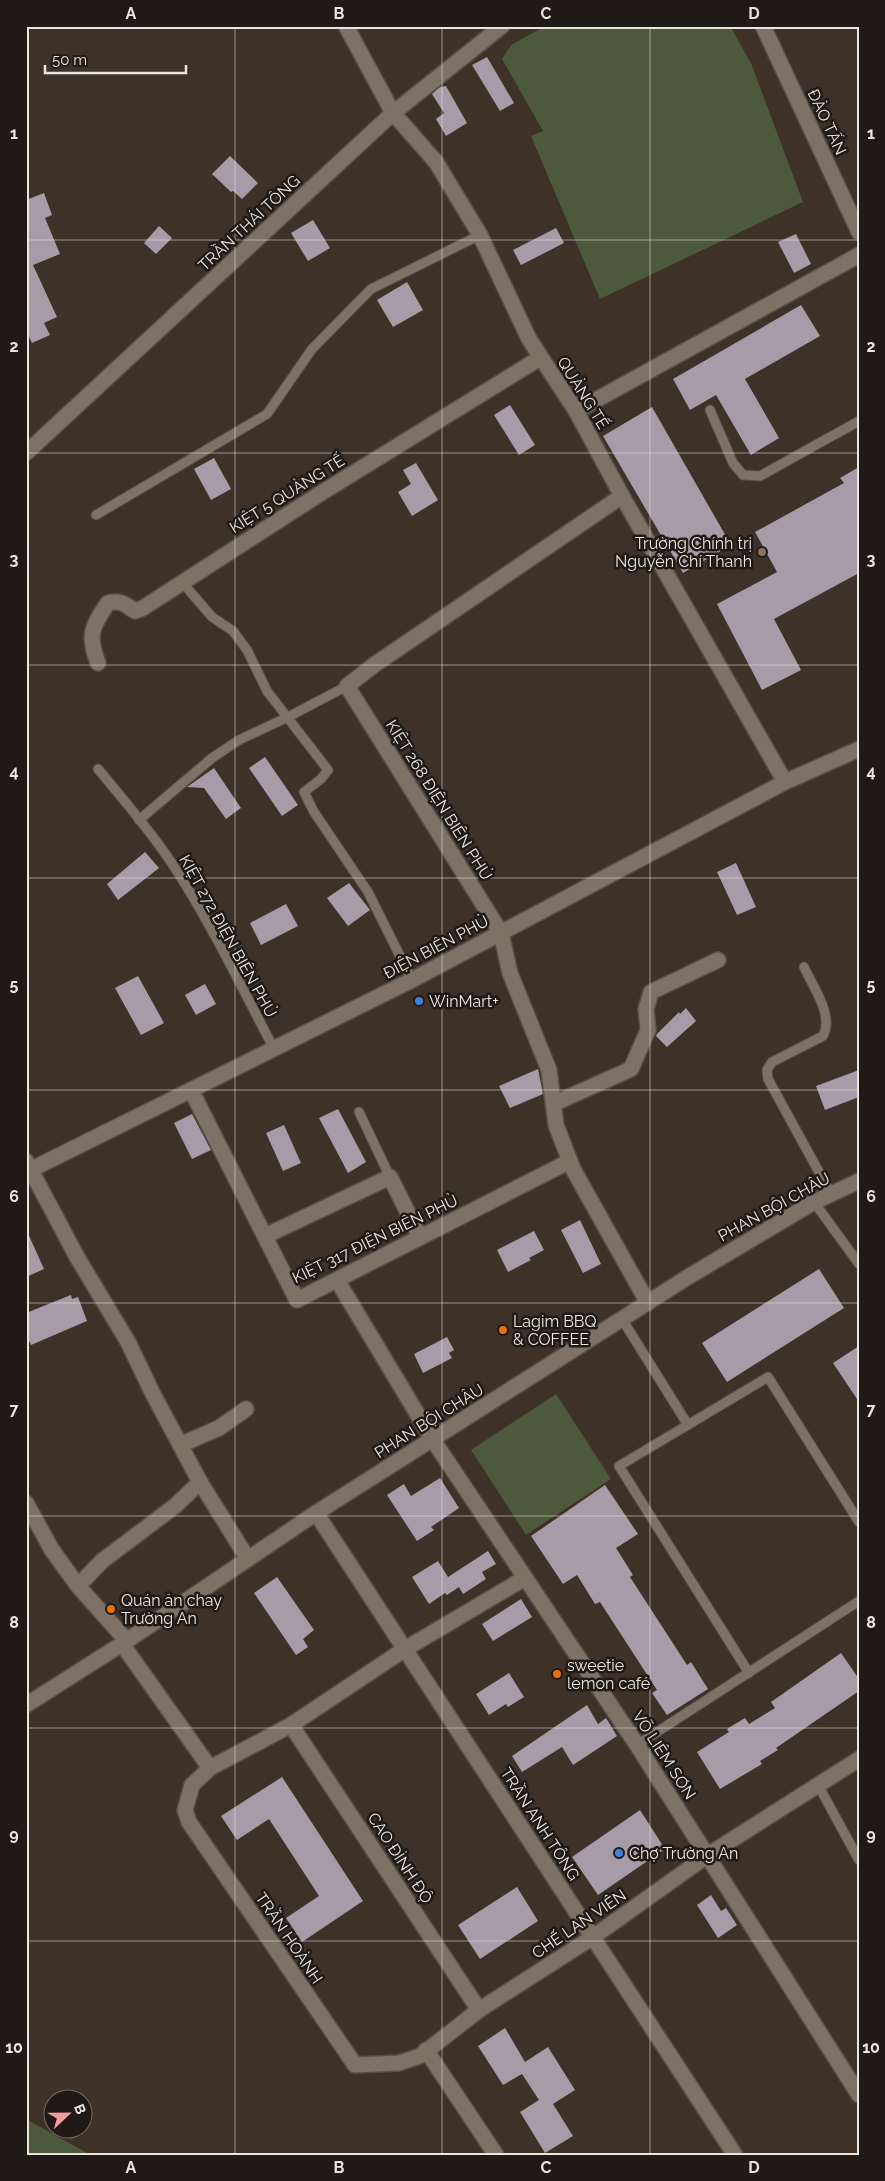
<svg xmlns="http://www.w3.org/2000/svg" width="885" height="2181" viewBox="0 0 885 2181" font-family="Raleway,sans-serif">
<rect width="100%" height="100%" fill="#3d3128"/>
<!-- green -->
<g fill="#4c593a">
<polygon points="545,26 730,26 751,63 803,202 600,299 531,136 543,131 502,59 511,45"/>
<polygon points="556,1394 611,1479 526,1535 471,1450"/>
<polygon points="26,2119 91,2155 26,2155"/>
</g>
<!-- building -->
<g fill="#a79ba8">
<polygon points="487,57 514,103 500,111 472,65"/>
<polygon points="446,86 467,123 446,136 436,119 444,113 432,94 440,87"/>
<polygon points="230,156 258,183 242,199 233,191 231,192 212,174"/>
<polygon points="44,193 52,215 45,218 60,254 33,265 57,317 44,323 50,335 32,343 26,331 26,200"/>
<polygon points="313,220 330,248 308,261 291,233"/>
<polygon points="159,226 172,238 156,254 144,243"/>
<polygon points="556,228 564,243 521,265 513,250"/>
<polygon points="796,234 811,264 794,273 778,242"/>
<polygon points="407,282 423,310 393,327 377,300"/>
<polygon points="801,305 820,336 745,379 779,438 751,455 716,395 690,410 673,379"/>
<polygon points="510,405 535,445 519,455 494,415"/>
<polygon points="652,407 731,545 683,573 603,436"/>
<polygon points="214,458 231,489 211,500 194,469"/>
<polygon points="416,463 438,500 412,516 398,492 411,484 403,470"/>
<polygon points="859,467 859,573 774,619 801,670 762,690 717,604 777,572 755,532 844,483 840,478"/>
<polygon points="265,757 298,805 282,816 249,768"/>
<polygon points="214,768 241,808 226,819 204,788 187,787"/>
<polygon points="145,852 159,868 118,900 107,884"/>
<polygon points="736,863 756,907 737,915 717,872"/>
<polygon points="349,883 370,910 348,926 327,898"/>
<polygon points="286,904 298,926 261,945 250,923"/>
<polygon points="138,976 164,1023 141,1035 115,988"/>
<polygon points="205,984 216,1004 196,1015 185,995"/>
<polygon points="686,1008 696,1021 667,1047 656,1036 657,1034 679,1012 680,1014"/>
<polygon points="538,1069 543,1094 510,1108 499,1086"/>
<polygon points="859,1070 859,1097 825,1110 816,1086"/>
<polygon points="338,1109 366,1162 348,1173 319,1118"/>
<polygon points="192,1114 211,1150 192,1159 174,1123"/>
<polygon points="284,1125 301,1163 283,1171 266,1133"/>
<polygon points="580,1220 601,1264 583,1273 561,1230"/>
<polygon points="26,1229 44,1269 26,1277"/>
<polygon points="534,1231 544,1250 529,1258 531,1260 508,1272 497,1250"/>
<polygon points="819,1269 844,1308 727,1382 702,1343"/>
<polygon points="71,1295 72,1299 78,1297 87,1321 31,1345 26,1334 26,1313"/>
<polygon points="447,1337 454,1350 449,1353 452,1358 423,1373 414,1354"/>
<polygon points="859,1346 859,1402 833,1363"/>
<polygon points="440,1478 459,1508 431,1527 434,1530 417,1541 387,1495 404,1484 411,1496"/>
<polygon points="605,1485 638,1534 616,1548 633,1575 630,1577 687,1665 691,1662 708,1689 667,1715 652,1693 657,1690 600,1602 595,1604 577,1575 563,1584 531,1536"/>
<polygon points="488,1551 496,1564 482,1572 486,1579 463,1594 459,1587 447,1595 445,1593 429,1604 412,1577 438,1561 448,1577"/>
<polygon points="277,1577 314,1630 303,1639 308,1647 296,1655 254,1593"/>
<polygon points="521,1599 532,1617 493,1641 482,1624"/>
<polygon points="841,1653 859,1679 859,1691 776,1748 778,1750 760,1761 762,1764 720,1789 697,1752 729,1732 727,1729 745,1718 749,1724 775,1708 771,1702"/>
<polygon points="509,1673 524,1697 508,1707 506,1704 489,1715 476,1694"/>
<polygon points="587,1705 598,1724 606,1718 617,1736 573,1765 562,1747 522,1772 512,1756"/>
<polygon points="282,1777 363,1901 302,1942 286,1918 319,1896 269,1819 237,1840 221,1816"/>
<polygon points="640,1810 665,1849 598,1895 572,1857"/>
<polygon points="517,1887 538,1921 480,1959 458,1925"/>
<polygon points="711,1895 721,1911 726,1908 737,1925 718,1938 697,1905"/>
<polygon points="505,2028 525,2062 548,2047 575,2090 553,2104 573,2136 545,2153 520,2112 539,2100 522,2074 503,2085 478,2046"/>
</g>
<g fill="none" stroke-linecap="round" stroke-linejoin="round">
<defs>
<g id="lane">
<polyline points="710,410 733,463 743,475 760,476 859,421"/>
<polyline points="96,515 267,414 312,349 371,289 480,235"/>
<polyline points="182,582 212,617 233,631 247,650 267,691 328,770 321,779 304,792 314,812 368,892 412,980"/>
<path d="M98,769C123,799 149,829 171,862C210,921 241,986 274,1049"/>
<polyline points="139,820 212,758 239,740 288,717 347,686"/>
<path d="M804,967C813,987 834,1015 823,1036L772,1062L767,1070L768,1079L831,1194"/>
<polyline points="359,1112 390,1177"/>
<polyline points="814,1202 859,1264"/>
<polyline points="622,1319 688,1425"/>
<polyline points="749,1673 619,1466 768,1377 859,1522"/>
<polyline points="637,1745 859,1601"/>
<polyline points="818,1785 859,1860"/>
</g>
<g id="street">
<polyline points="346,26 393,113 436,162 480,235 529,339 576,411 622,496 785,782"/>
<polyline points="576,411 859,255"/>
<polyline points="622,496 374,665 347,686 501,933 510,973 549,1070 556,1125 573,1169 648,1303"/>
<path d="M98,663C87,635 92,626 108,603C120,600 125,604 135,611L143,608L318,495L540,358"/>
<polyline points="191,1090 297,1300 570,1161"/>
<polyline points="555,1103 631,1069 648,1030 646,1009 651,992 718,960"/>
<polyline points="26,1161 77,1257 128,1342 153,1394 200,1482 248,1559"/>
<polyline points="265,1236 390,1177 420,1237"/>
<polyline points="337,1280 433,1440 637,1745 859,2095"/>
<polyline points="180,1445 219,1428 246,1409"/>
<polyline points="26,1503 52,1550 78,1586 127,1641"/>
<polyline points="316,1513 735,2155"/>
<polyline points="525,1578 405,1649 291,1725 210,1768 192,1785 185,1810 189,1822 355,2065 399,2063 420,2056 479,2010 593,1937 708,1855 859,1759"/>
<polyline points="78,1586 102,1561 175,1506 200,1482"/>
<polyline points="122,1644 210,1768"/>
<polyline points="291,1725 479,2010"/>
<polyline points="426,2050 496,2155"/>
</g>
<g id="secondary">
<polyline points="763,26 859,232"/>
<polyline points="26,453 393,113 502,26"/>
<polyline points="26,1172 412,980 785,782 859,749"/>
<polyline points="26,1705 122,1644 316,1513 688,1277 814,1202 859,1181"/>
</g>
</defs>
<!-- lane casing -->
<use href="#lane" stroke="#574e46" stroke-width="11"/>
<!-- street casing -->
<use href="#street" stroke="#574e46" stroke-width="18"/>
<!-- secondary casing -->
<use href="#secondary" stroke="#574e46" stroke-width="18"/>
<!-- lane -->
<use href="#lane" stroke="#7e7166" stroke-width="9"/>
<!-- street -->
<use href="#street" stroke="#7e7166" stroke-width="15"/>
<!-- secondary -->
<use href="#secondary" stroke="#7e7166" stroke-width="15"/>
</g>
<!-- grid -->
<path fill="none" stroke="#ece5de" stroke-width="1" stroke-opacity="0.55" d="M235,26V2155M442,26V2155M650,26V2155M26,240H859M26,453H859M26,665H859M26,878H859M26,1090H859M26,1303H859M26,1516H859M26,1728H859M26,1941H859"/>
<!-- markers -->
<circle fill="#8d6e63" stroke="#201a16" stroke-width="2" cx="762" cy="552" r="5"/>
<g fill="#3f7fe0" stroke="#201a16" stroke-width="2">
<circle cx="419" cy="1001" r="5"/>
<circle cx="619" cy="1853" r="5"/>
</g>
<g fill="#e8710a" stroke="#201a16" stroke-width="2">
<circle cx="503" cy="1330" r="5"/>
<circle cx="111" cy="1609" r="5"/>
<circle cx="557" cy="1674" r="5"/>
</g>
<g text-anchor="middle" dominant-baseline="central" stroke-width="5" stroke-linejoin="round" paint-order="stroke">
<!-- street labels -->
<g font-size="16" fill="#ece5de" stroke="#201a16">
<text transform="translate(827 122) rotate(65)">ĐÀO TẤN</text>
<text transform="translate(249 223) rotate(-43)">TRẦN THÁI TÔNG</text>
<text transform="translate(583 393) rotate(58)">QUẢNG TẾ</text>
<text transform="translate(287 494) rotate(-32)">KIỆT 5 QUẢNG TẾ</text>
<text transform="translate(439 800) rotate(58)">KIỆT 268 ĐIỆN BIÊN PHỦ</text>
<text transform="translate(228 936) rotate(61)">KIỆT 272 ĐIỆN BIÊN PHỦ</text>
<text transform="translate(436 947) rotate(-28)">ĐIỆN BIÊN PHỦ</text>
<text transform="translate(774 1207) rotate(-29)">PHAN BỘI CHÂU</text>
<text transform="translate(375 1239) rotate(-26)">KIỆT 317 ĐIỆN BIÊN PHỦ</text>
<text transform="translate(429 1421) rotate(-32)">PHAN BỘI CHÂU</text>
<text transform="translate(664 1755) rotate(57)">VÕ LIÊM SƠN</text>
<text transform="translate(540 1824) rotate(57)">TRẦN ANH TÔNG</text>
<text transform="translate(400 1858) rotate(57)">CAO ĐÌNH ĐỘ</text>
<text transform="translate(579 1924) rotate(-34)">CHẾ LAN VIÊN</text>
<text transform="translate(289 1938) rotate(56)">TRẦN HOÀNH</text>
</g>
<!-- poi labels -->
<g font-size="16" fill="#ece5de" stroke="#201a16" text-anchor="start">
<text x="752" y="543" text-anchor="end">Trường Chính trị<tspan x="752" dy="18">Nguyễn Chí Thanh</tspan></text>
<text x="429" y="1001">WinMart+</text>
<text x="513" y="1321">Lagim BBQ<tspan x="513" dy="18">&amp; COFFEE</tspan></text>
<text x="121" y="1600">Quán ăn chay<tspan x="121" dy="18">Trường An</tspan></text>
<text x="567" y="1665">sweetie<tspan x="567" dy="18">lemon café</tspan></text>
<text x="629" y="1853">Chợ Trường An</text>
</g>
</g>
<!-- border -->
<rect width="885" height="2181" fill="none" stroke="#201a16" stroke-width="55"/>
<!-- north arrow -->
<g transform="translate(68 2114) rotate(68)"><circle r="24" fill="#201a16" stroke="#726b66"/>
<path d="M0-4L9 19L0 12L-9 19Z" fill="#f49aa0"/>
<text y="-8" font-size="14" font-weight="bold" text-anchor="middle" fill="#ece5de">B</text>
</g>
<!-- scale -->
<path d="M45 65v8h141v-8" fill="none" stroke="#ece5de" stroke-width="2.5"/>
<text x="52" y="65" font-size="15" fill="#ece5de" stroke="#201a16" stroke-width="4" paint-order="stroke">50 m</text>
<rect x="28" y="28" width="830" height="2126" fill="none" stroke="#ece5de" stroke-width="2"/>
<g font-size="16" text-anchor="middle" font-weight="bold" fill="#ece5de">
<text x="131" y="19">A</text>
<text x="339" y="19">B</text>
<text x="546" y="19">C</text>
<text x="754" y="19">D</text>
<text x="14" y="139">1</text>
<text x="871" y="139">1</text>
<text x="14" y="352">2</text>
<text x="871" y="352">2</text>
<text x="14" y="565">3</text>
<text x="871" y="565">3</text>
<text x="14" y="777">4</text>
<text x="871" y="777">4</text>
<text x="14" y="990">5</text>
<text x="871" y="990">5</text>
<text x="14" y="1202">6</text>
<text x="871" y="1202">6</text>
<text x="14" y="1415">7</text>
<text x="871" y="1415">7</text>
<text x="14" y="1628">8</text>
<text x="871" y="1628">8</text>
<text x="14" y="1840">9</text>
<text x="871" y="1840">9</text>
<text x="14" y="2053">10</text>
<text x="871" y="2053">10</text>
<text x="131" y="2173">A</text>
<text x="339" y="2173">B</text>
<text x="546" y="2173">C</text>
<text x="754" y="2173">D</text>
</g>
</svg>
